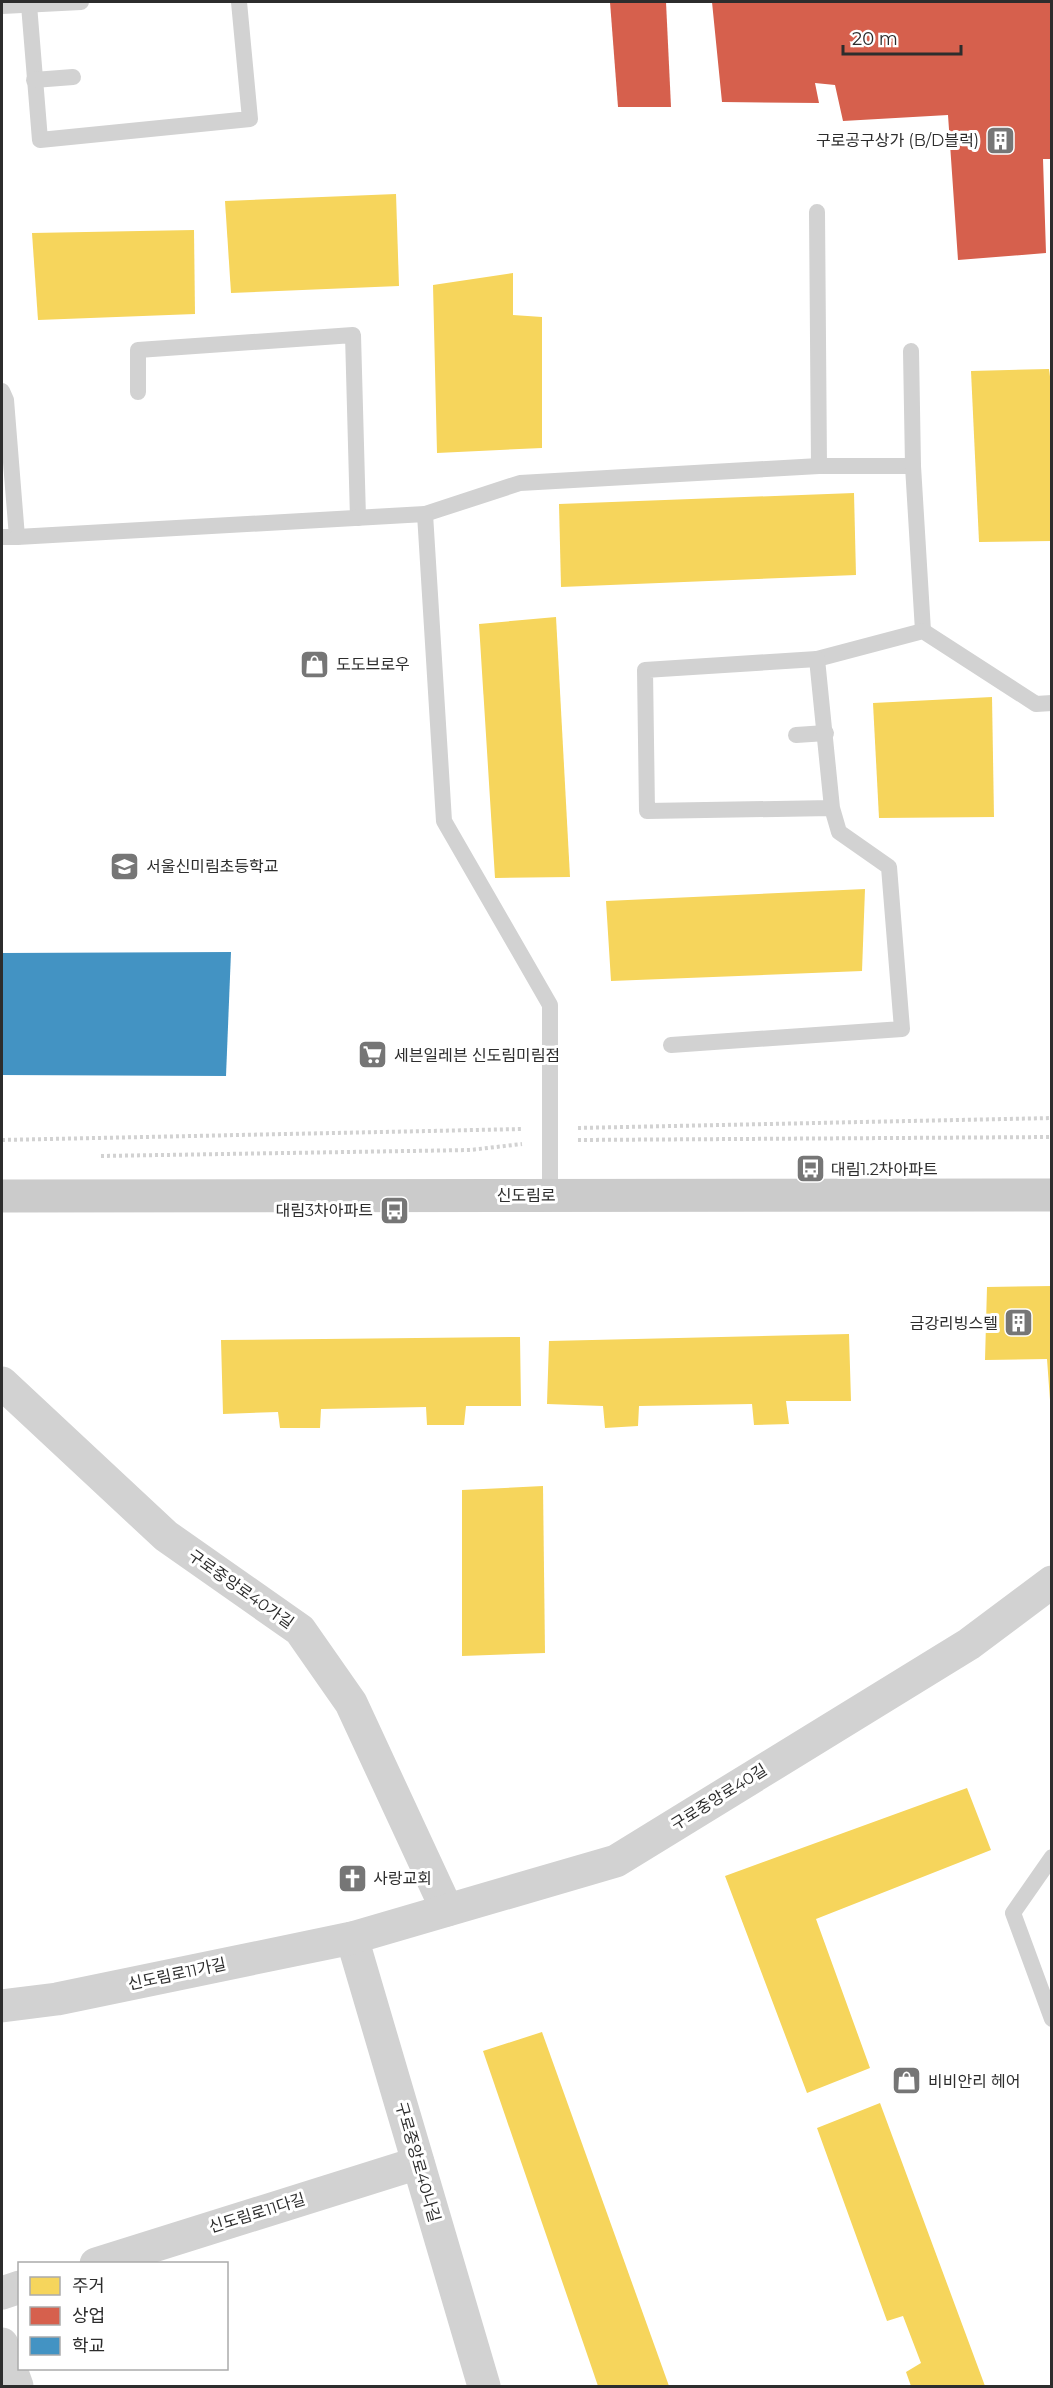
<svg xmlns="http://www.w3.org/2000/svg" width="1053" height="2388" viewBox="0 0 1053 2388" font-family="Montserrat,'Noto Sans KR',sans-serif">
<rect width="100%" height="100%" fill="#fff"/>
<!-- homes -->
<g fill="#f6d55c">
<polygon points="396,194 399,286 231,293 225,201"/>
<polygon points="194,230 195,314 38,320 32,233"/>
<polygon points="513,273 513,315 542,317 542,448 437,453 433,285"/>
<polygon points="1049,369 1052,391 1052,541 979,542 971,371"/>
<polygon points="854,493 856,575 561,587 559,504"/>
<polygon points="556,617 570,877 495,878 479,624"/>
<polygon points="992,697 994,817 879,818 873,703"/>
<polygon points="865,889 862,971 611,981 606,901"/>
<polygon points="1052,1286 1052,1400 1050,1400 1047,1359 985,1360 987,1287"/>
<polygon points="849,1334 851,1401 786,1401 789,1424 754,1425 752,1404 639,1406 638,1426 605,1428 603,1406 547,1404 549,1341"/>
<polygon points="520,1337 521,1406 466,1406 464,1425 427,1425 426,1407 321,1409 320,1428 280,1428 278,1412 223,1414 221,1340"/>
<polygon points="543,1486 545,1653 462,1656 462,1490"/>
<polygon points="967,1788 991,1850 816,1919 870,2068 807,2093 725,1876"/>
<polygon points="542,2032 669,2386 598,2386 483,2051"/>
<polygon points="880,2103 985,2386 911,2386 906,2372 921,2363 903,2316 887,2321 817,2128"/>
</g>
<!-- shops -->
<g fill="#d6604d">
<polygon points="610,2 666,2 671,107 618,107"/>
<polygon points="712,2 1052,2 1052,159 1043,159 1046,253 958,260 948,115 843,121 835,85 815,83 819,103 722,102"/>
</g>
<!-- schools -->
<polygon fill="#4393c3" points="231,952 226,1076 2,1075 2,953"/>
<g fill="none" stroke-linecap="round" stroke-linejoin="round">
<!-- path -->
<g stroke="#d2d2d2" stroke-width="4" stroke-dasharray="3 3" stroke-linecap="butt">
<polyline points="578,1128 1052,1118"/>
<polyline points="2,1140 523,1129"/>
<polyline points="578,1140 1052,1137"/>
<polyline points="101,1156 470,1150 522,1144"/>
</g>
<!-- lane -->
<g stroke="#d2d2d2" stroke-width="16">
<polyline points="29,5 40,140 250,119 239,2"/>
<polyline points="2,6 81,2"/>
<polyline points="34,80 73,77"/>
<polyline points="817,212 819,466 913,466"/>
<polyline points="911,351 913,466 923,631"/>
<polyline points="2,391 6,400 17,537 2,537"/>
<polyline points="138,392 138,350 353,335 358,518"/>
<polyline points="425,514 520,483 819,466"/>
<polyline points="17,537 425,514 444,821 550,1005 550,1195"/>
<polyline points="817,659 923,631 1036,704 1052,703"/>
<polyline points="796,735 826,733"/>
<polyline points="671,1045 902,1029 889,867 839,832 832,808 817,659 645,670 647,811 832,808"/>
<polyline points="1052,1857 1013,1913 1052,2019"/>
</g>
<!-- street -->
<g stroke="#d2d2d2" stroke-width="33">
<polyline points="2,1383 166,1536 300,1630 351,1703 447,1910"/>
<polyline points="352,1938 484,2386"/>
<polyline points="2,2006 57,1999 352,1938 616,1861 969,1644 1052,1582"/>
<polyline points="96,2264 418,2163"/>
<polyline points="2,2293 20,2287"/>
<polyline points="2,2344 17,2386"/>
</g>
<!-- secondary -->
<polyline stroke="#cbcbcb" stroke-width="33" points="2,1196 1052,1195"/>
</g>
<!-- icons -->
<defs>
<symbol id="building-square" viewBox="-11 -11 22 22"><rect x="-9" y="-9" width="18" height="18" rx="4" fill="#767676" stroke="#fff"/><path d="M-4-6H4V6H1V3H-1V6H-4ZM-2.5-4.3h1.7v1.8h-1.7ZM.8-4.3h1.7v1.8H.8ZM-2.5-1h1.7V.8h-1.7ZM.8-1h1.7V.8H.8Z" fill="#fff"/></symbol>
<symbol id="shop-square" viewBox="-11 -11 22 22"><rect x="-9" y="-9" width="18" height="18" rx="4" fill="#767676" stroke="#fff"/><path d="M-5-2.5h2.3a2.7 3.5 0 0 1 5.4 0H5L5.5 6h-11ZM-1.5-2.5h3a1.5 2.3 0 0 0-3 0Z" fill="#fff"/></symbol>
<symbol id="school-square" viewBox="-11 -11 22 22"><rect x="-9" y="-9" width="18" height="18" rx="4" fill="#767676" stroke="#fff"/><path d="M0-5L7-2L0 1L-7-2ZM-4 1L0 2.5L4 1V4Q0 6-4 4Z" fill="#fff"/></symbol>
<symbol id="supermarket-square" viewBox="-11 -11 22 22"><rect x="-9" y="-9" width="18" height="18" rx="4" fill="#767676" stroke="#fff"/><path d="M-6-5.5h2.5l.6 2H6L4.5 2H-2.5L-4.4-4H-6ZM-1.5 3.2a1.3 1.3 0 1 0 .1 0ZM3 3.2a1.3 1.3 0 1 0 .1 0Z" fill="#fff"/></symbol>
<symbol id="bus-square" viewBox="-11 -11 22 22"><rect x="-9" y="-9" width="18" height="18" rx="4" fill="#767676" stroke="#fff"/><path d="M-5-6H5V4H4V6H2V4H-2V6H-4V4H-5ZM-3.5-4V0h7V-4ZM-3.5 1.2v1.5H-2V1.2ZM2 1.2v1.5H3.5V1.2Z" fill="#fff"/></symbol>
<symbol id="church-square" viewBox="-11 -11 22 22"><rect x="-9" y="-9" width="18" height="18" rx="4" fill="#767676" stroke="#fff"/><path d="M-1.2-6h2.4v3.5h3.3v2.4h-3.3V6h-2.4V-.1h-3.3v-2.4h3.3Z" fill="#fff"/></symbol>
</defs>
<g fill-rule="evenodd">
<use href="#building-square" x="984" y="124" width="33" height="33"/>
<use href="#shop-square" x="298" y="648" width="33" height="33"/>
<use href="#school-square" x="108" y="850" width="33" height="33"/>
<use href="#supermarket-square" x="356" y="1038" width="33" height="33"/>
<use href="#bus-square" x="794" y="1152" width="33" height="33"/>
<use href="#bus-square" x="378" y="1194" width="33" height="33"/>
<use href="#building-square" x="1002" y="1306" width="33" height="33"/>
<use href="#church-square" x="336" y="1862" width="33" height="33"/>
<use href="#shop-square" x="890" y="2064" width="33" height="33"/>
</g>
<g text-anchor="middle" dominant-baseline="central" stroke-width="6" stroke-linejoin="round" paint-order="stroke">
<!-- poi labels -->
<g font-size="16" fill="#2d2d2d" stroke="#fff" text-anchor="start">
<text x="979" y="140" text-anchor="end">구로공구상가 (B/D블럭)</text>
<text x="336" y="664">도도브로우</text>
<text x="146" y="866">서울신미림초등학교</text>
<text x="394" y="1055">세븐일레븐 신도림미림점</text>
<text x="831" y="1169">대림1.2차아파트</text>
<text x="373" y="1210" text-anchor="end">대림3차아파트</text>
<text x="998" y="1323" text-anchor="end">금강리빙스텔</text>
<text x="373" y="1878">사랑교회</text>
<text x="928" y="2081">비비안리 헤어</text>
</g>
<!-- street labels -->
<g font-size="16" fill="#2d2d2d" stroke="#fff">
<text x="526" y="1195">신도림로</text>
<text transform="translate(241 1589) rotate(35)">구로중앙로40가길</text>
<text transform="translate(719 1797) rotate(-32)">구로중앙로40길</text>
<text transform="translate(177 1974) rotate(-12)">신도림로11가길</text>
<text transform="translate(418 2162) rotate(74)">구로중앙로40나길</text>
<text transform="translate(257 2213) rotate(-17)">신도림로11다길</text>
</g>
</g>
<!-- border -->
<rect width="1053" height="2388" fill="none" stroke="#2d2d2d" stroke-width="6"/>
<!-- legend -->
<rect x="18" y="2262" width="210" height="108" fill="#ffffff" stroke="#ababab" stroke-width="1.5"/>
<rect x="30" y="2277" width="30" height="18" fill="#f6d55c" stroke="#ababab" stroke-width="1.5"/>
<text x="72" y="2292" font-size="18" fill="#2d2d2d">주거</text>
<rect x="30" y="2307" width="30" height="18" fill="#d6604d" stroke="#ababab" stroke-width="1.5"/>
<text x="72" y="2322" font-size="18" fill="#2d2d2d">상업</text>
<rect x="30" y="2337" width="30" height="18" fill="#4393c3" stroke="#ababab" stroke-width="1.5"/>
<text x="72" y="2352" font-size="18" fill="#2d2d2d">학교</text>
<!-- scale -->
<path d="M843 45v9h118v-9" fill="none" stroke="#2d2d2d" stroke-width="3"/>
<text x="852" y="45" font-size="18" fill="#2d2d2d" stroke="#ffffff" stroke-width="4.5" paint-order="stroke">20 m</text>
</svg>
